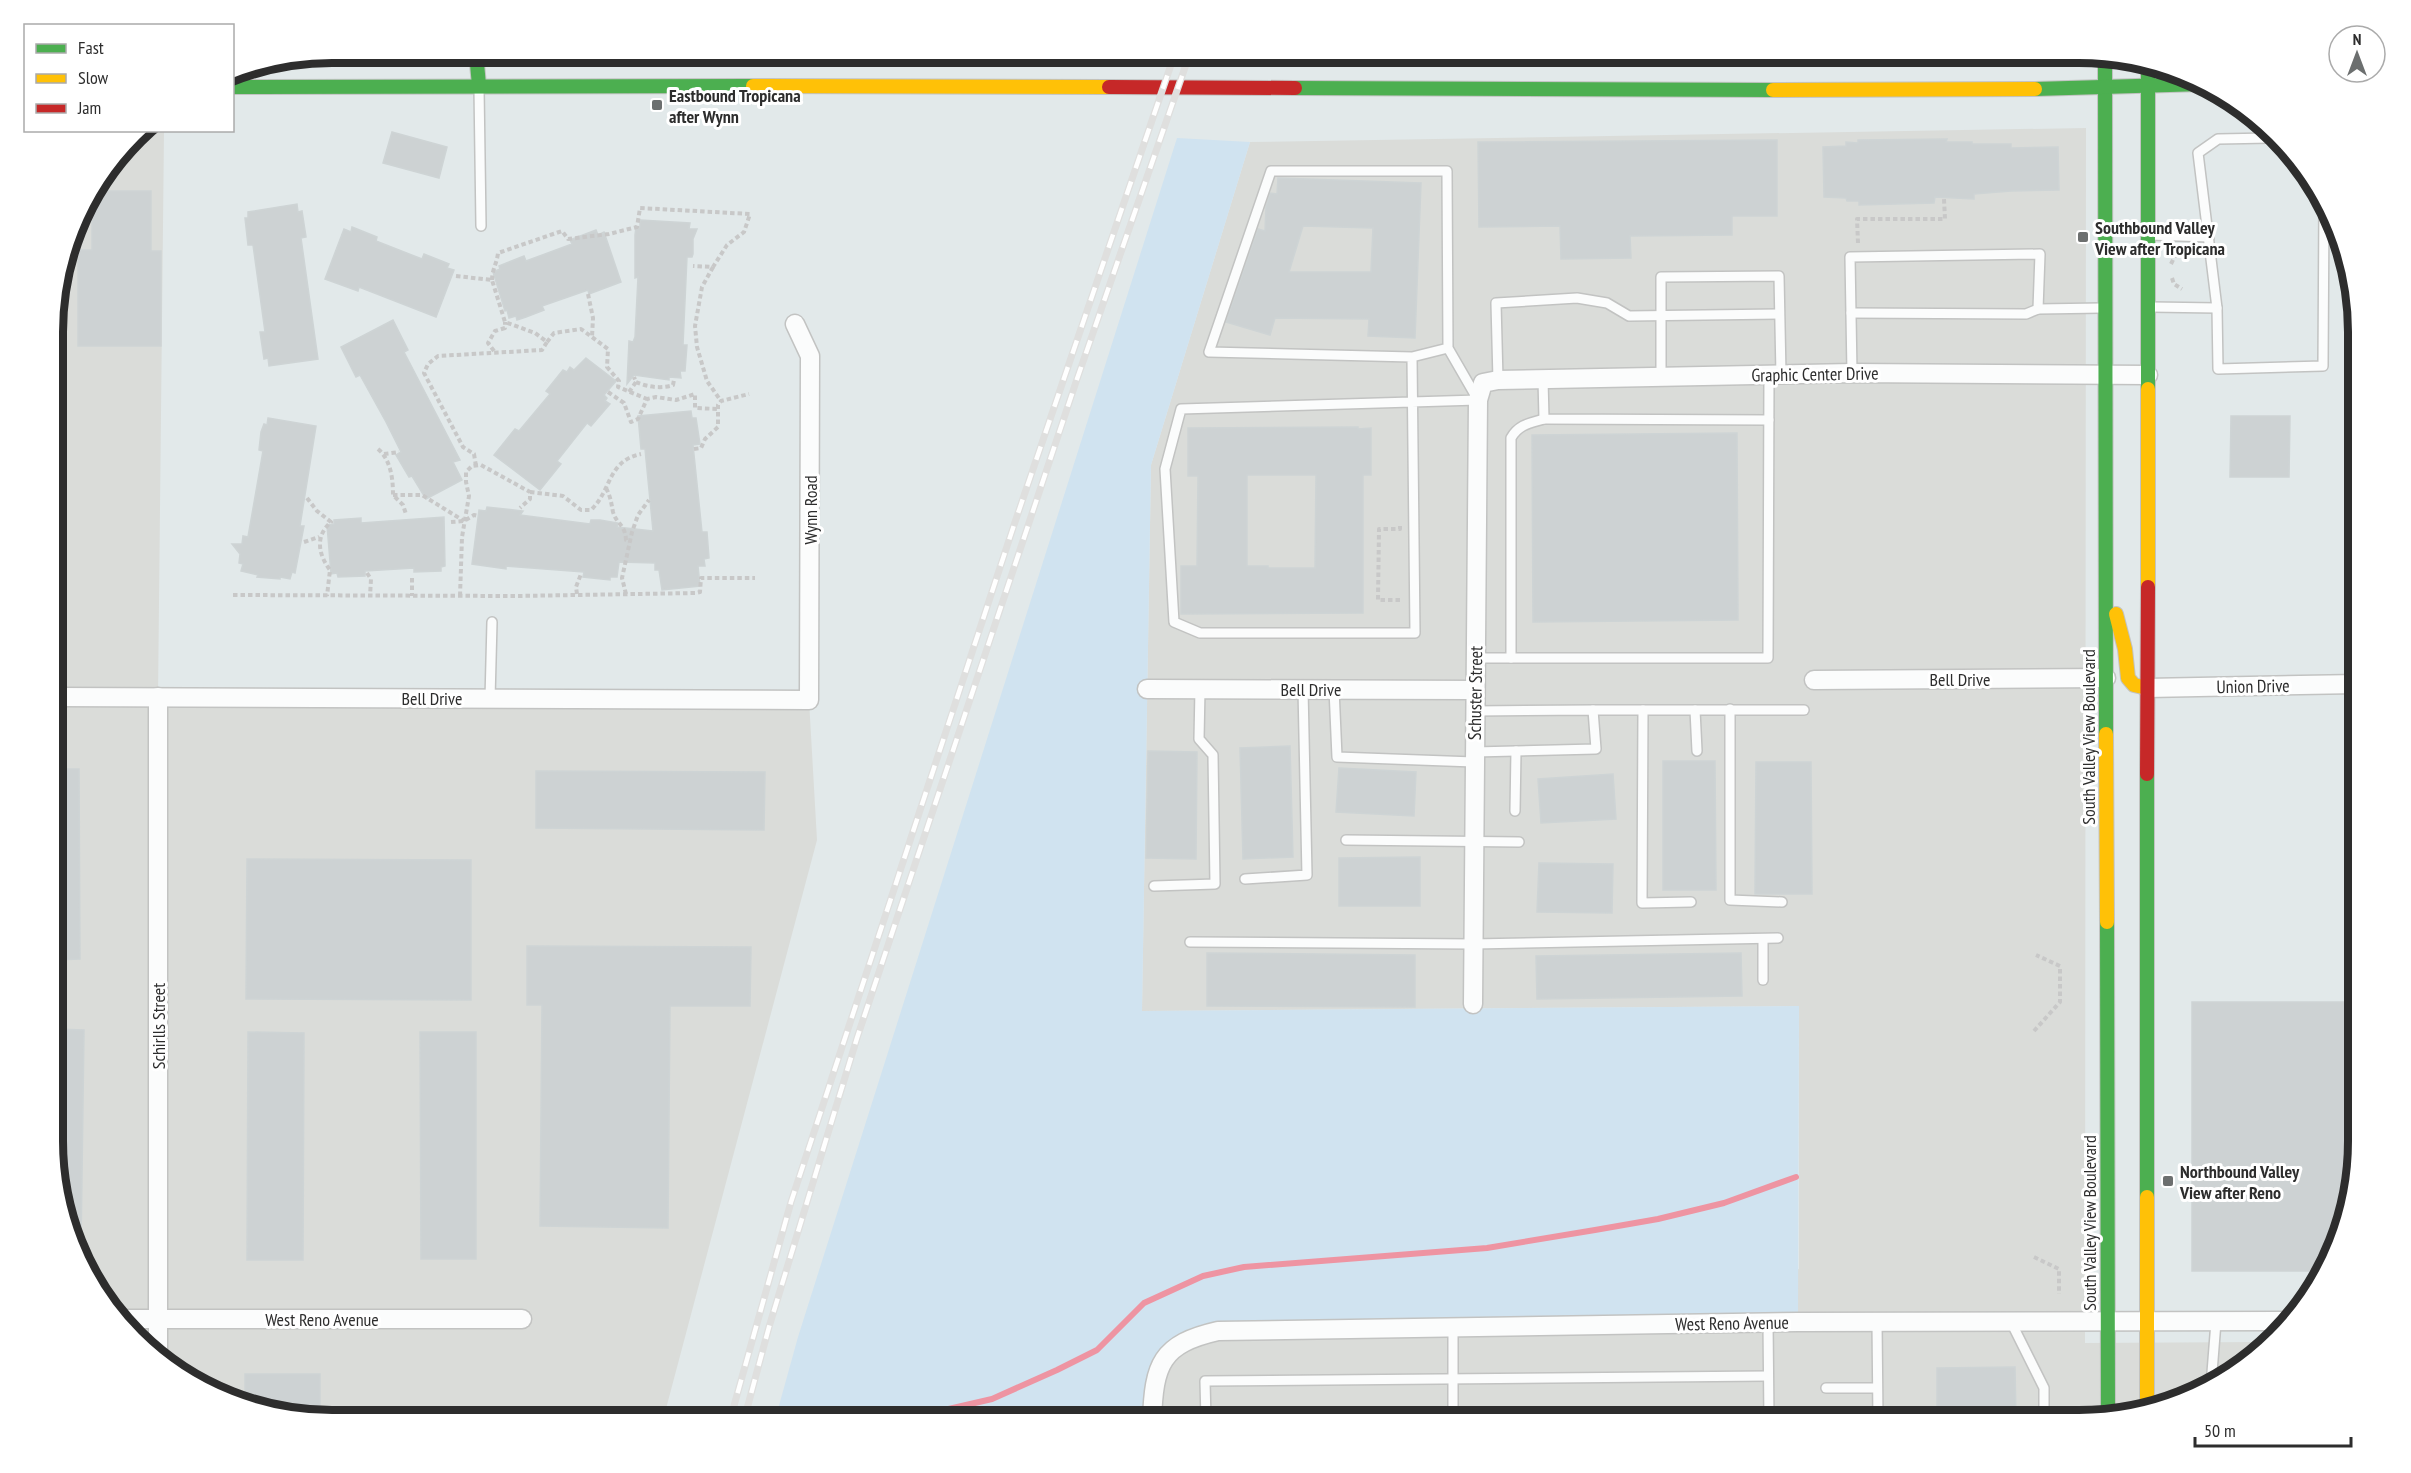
<svg xmlns="http://www.w3.org/2000/svg" width="2411" height="1473" viewBox="0 0 2411 1473" font-family="'PT Sans Narrow',sans-serif">
<rect width="100%" height="100%" fill="#e2e9ea"/>
<!-- industrial -->
<g fill="#dadcd9">
<polygon points="2086,128 2085,1343 2263,1342 2218,1383 2097,1420 1152,1420 1153,1407 1181,1342 1799,1269 1799,1006 1142,1011 1151,465 1250,142"/>
<polygon points="141,131 164,131 158,697 809,700 817,840 663,1420 332,1420 243,1406 177,1374 99,1296 55,1177 55,296 82,208"/>
</g>
<!-- sand -->
<polygon fill="#d0e3f0" points="1177,138 1250,142 1151,465 1142,1011 1799,1006 1798,1322 1241,1330 1167,1356 1152,1420 775,1420 798,1337"/>
<g fill="none" stroke-linecap="round" stroke-linejoin="round">
<!-- stream -->
<polyline stroke="#ee94a2" stroke-width="6" points="901,1420 992,1399 1057,1370 1097,1350 1144,1303 1203,1276 1244,1267 1487,1248 1595,1230 1658,1219 1724,1203 1796,1177"/>
</g>
<!-- building -->
<g fill="#cdd2d3" stroke="#ced4d5" stroke-width="1.5" fill-rule="evenodd">
<polygon points="392,132 447,147 439,178 383,163"/>
<polygon points="1947,139 1946,142 1972,142 1972,144 2011,144 2011,148 2058,147 2059,190 2011,191 1974,194 1974,199 1935,197 1934,203 1859,205 1859,201 1847,201 1846,198 1824,197 1823,147 1846,146 1846,142 1858,143 1858,140"/>
<polygon points="1777,140 1777,216 1732,216 1732,235 1630,236 1631,258 1561,259 1560,226 1479,227 1478,142"/>
<path d="M1278,178L1421,183L1415,338L1368,336L1369,319L1275,318L1270,335L1226,322L1258,229L1265,231L1266,207L1270,193L1277,194ZM1303,226L1373,228L1371,272H1289Z"/>
<polygon points="95,191 151,191 151,251 161,251 161,346 78,346 78,250 92,250 92,195"/>
<polygon points="297,204 298,212 302,211 306,237 301,238 318,359 269,366 268,358 264,359 260,332 265,332 253,245 248,245 245,218 248,218 248,212"/>
<polygon points="640,220 690,223 689,229 697,229 693,239 693,254 692,257 687,257 683,345 687,345 685,371 680,371 681,378 669,377 669,380 634,375 627,384 629,341 633,342 635,337 638,277 635,278 635,235 636,227 640,227"/>
<polygon points="352,227 377,237 376,241 422,259 424,254 449,264 447,268 454,270 436,317 359,287 358,291 325,279 344,229 351,232"/>
<polygon points="596,230 598,235 604,232 621,282 589,294 588,290 542,306 544,310 526,317 517,320 516,316 509,318 507,310 505,311 493,272 500,269 499,266 524,256 526,261 572,244 570,240"/>
<polygon points="393,320 408,350 404,352 460,460 453,462 462,480 426,499 412,476 409,477 396,455 401,452 386,422 360,375 356,377 341,347"/>
<polygon points="586,358 616,381 604,395 607,398 605,401 610,404 591,426 587,423 557,461 561,464 540,490 494,455 515,429 519,431 550,394 546,391 563,370 567,372 570,367 574,370"/>
<polygon points="691,411 692,418 696,418 700,444 693,445 702,532 707,532 709,558 704,559 705,566 698,566 700,586 662,590 659,570 655,570 655,563 619,562 617,577 610,577 610,580 583,577 584,572 506,566 506,569 472,564 479,510 486,511 487,507 523,511 520,515 590,524 591,520 600,520 618,523 617,527 653,531 645,449 641,449 638,416"/>
<polygon points="2231,416 2290,416 2289,477 2230,477"/>
<polygon points="268,418 316,426 300,526 304,526 295,573 292,572 290,579 280,577 280,579 257,577 258,575 241,571 243,564 239,563 240,554 232,544 242,544 243,536 248,537 263,451 259,450 261,432 264,424 267,425"/>
<path d="M1358,427V429L1371,428V475H1363V613L1181,614V566H1197L1198,476H1188V428ZM1247,475H1316L1315,568H1268V566H1247Z"/>
<polygon points="1737,433 1738,620 1533,622 1532,435"/>
<polygon points="444,517 445,566 441,567 441,571 414,572 414,568 365,571 365,576 338,577 337,573 331,574 327,525 334,524 334,520 361,518 361,523"/>
<polygon points="1290,746 1293,857 1243,859 1240,748"/>
<polygon points="1148,751 1197,752 1196,859 1146,858"/>
<polygon points="1663,761 1715,761 1716,890 1663,890"/>
<polygon points="1756,762 1811,762 1812,894 1755,894"/>
<polygon points="1339,768 1416,772 1414,816 1336,812"/>
<polygon points="55,769 79,769 80,959 55,960"/>
<polygon points="536,771 765,772 764,830 536,828"/>
<polygon points="1613,774 1616,819 1541,823 1538,779"/>
<polygon points="1420,857 1420,906 1339,906 1339,858"/>
<polygon points="247,859 471,860 471,1000 246,999"/>
<polygon points="1539,863 1613,864 1612,913 1537,912"/>
<polygon points="527,946 751,947 750,1006 670,1006 668,1228 540,1226 542,1005 527,1005"/>
<polygon points="1207,953 1415,955 1415,1007 1207,1006"/>
<polygon points="1741,953 1742,996 1537,999 1536,956"/>
<polygon points="2192,1002 2358,1002 2358,1159 2344,1230 2324,1271 2192,1271"/>
<polygon points="55,1029 84,1030 81,1247 55,1177"/>
<polygon points="248,1032 304,1033 303,1260 247,1260"/>
<polygon points="420,1032 476,1032 476,1259 421,1259"/>
<polygon points="2015,1367 2016,1420 1937,1420 1937,1368"/>
<polygon points="245,1374 320,1374 320,1419 245,1406"/>
</g>
<g fill="none" stroke-linecap="round" stroke-linejoin="round">
<defs>
<g id="lane">
<polyline points="479,88 481,226"/>
<polyline points="2270,138 2218,139 2198,153 2217,308 2218,369 2323,366 2324,203"/>
<polyline points="2149,235 2209,237"/>
<polyline points="2151,307 2217,308"/>
<polyline points="1851,313 2026,314 2038,309 2102,308"/>
<polyline points="1412,357 1448,348 1447,171 1271,171 1209,352 1412,357 1415,633 1200,633 1174,622 1165,469 1181,409 1478,400 1448,348"/>
<polyline points="1852,373 1850,257 2040,254 2038,309"/>
<polyline points="1661,377 1661,277 1779,276 1781,375"/>
<polyline points="1543,379 1544,419 1769,420"/>
<polyline points="1498,380 1496,303 1577,298 1607,303 1629,316 1779,314"/>
<polyline points="1476,658 1768,658 1769,375"/>
<path d="M1511,658V438C1519,424 1531,423 1544,419"/>
<polyline points="1334,689 1337,757 1474,762"/>
<polyline points="490,699 492,622"/>
<polyline points="1730,709 1730,900 1782,902"/>
<polyline points="1593,710 1804,710"/>
<polyline points="1643,710 1642,903 1691,902"/>
<polyline points="1695,710 1697,751"/>
<polyline points="1474,752 1596,749 1593,710 1474,711"/>
<polyline points="1515,811 1516,751"/>
<polyline points="1346,840 1519,842"/>
<polyline points="1245,879 1307,875 1303,689"/>
<polyline points="1154,886 1215,884 1213,755 1199,739 1200,689"/>
<polyline points="1763,939 1763,980"/>
<polyline points="1190,942 1473,944 1778,938"/>
<polyline points="1877,1322 1878,1420"/>
<polyline points="2011,1322 2044,1388 2044,1420"/>
<polyline points="1768,1323 1769,1420"/>
<polyline points="2211,1385 2216,1322"/>
<polyline points="1826,1388 1877,1388"/>
<polyline points="216,1392 224,1393 224,1397"/>
<polyline points="1206,1420 1205,1381 1768,1376"/>
<polyline points="1453,1420 1453,1327"/>
</g>
<g id="street">
<polyline points="1814,680 2106,678"/>
<polyline points="2147,688 2358,684"/>
<polyline points="1147,689 1475,690"/>
<polyline points="55,697 809,700 810,356 795,324"/>
<polyline points="158,697 158,1354"/>
<polyline points="1473,1004 1478,400 1483,383 1498,380 1852,373 2148,375"/>
<polyline points="122,1319 522,1319"/>
<path d="M1152,1420C1154,1364 1161,1344 1218,1331L1798,1322L2284,1321"/>
</g>
<g id="fast">
<polyline points="476,53 479,85"/>
<polyline points="2105,57 2106,734"/>
<polyline points="232,87 753,86"/>
<polyline points="1295,88 1773,90"/>
<polyline points="2035,89 2203,84"/>
<polyline points="2148,389 2148,64"/>
<polyline points="2107,922 2108,1417"/>
<polyline points="2147,1197 2147,774"/>
</g>
<g id="slow">
<polyline points="753,86 1109,87"/>
<polyline points="1773,90 2035,89"/>
<polyline points="2148,587 2148,389"/>
<polyline points="2116,614 2125,649 2128,678 2134,685 2147,688"/>
<polyline points="2106,734 2107,922"/>
<polyline points="2147,1405 2147,1197"/>
</g>
<g id="jam">
<polyline points="1109,87 1295,88"/>
<polyline points="2147,774 2148,587"/>
</g>
</defs>
<!-- lane casing -->
<use href="#lane" stroke="#c2c3c2" stroke-width="12"/>
<!-- street casing -->
<use href="#street" stroke="#c2c3c2" stroke-width="21"/>
<!-- fast casing -->
<use href="#fast" stroke="#c2c3c2" stroke-width="16"/>
<!-- slow casing -->
<use href="#slow" stroke="#c2c3c2" stroke-width="16"/>
<!-- jam casing -->
<use href="#jam" stroke="#c2c3c2" stroke-width="16"/>
<!-- path -->
<g stroke="#c8c8c8" stroke-width="4" stroke-dasharray="4.5 3" stroke-linecap="butt">
<polyline points="1858,243 1857,219 1945,219 1944,199"/>
<polyline points="2171,264 2175,256 2184,251"/>
<polyline points="713,267 702,287 695,326 697,347 707,381 721,401"/>
<polyline points="456,276 492,280 505,322 535,333 547,342 542,350 438,356 428,364 424,373 463,447 474,454 476,466"/>
<polyline points="2172,278 2174,284 2182,289"/>
<path d="M492,280C492,270 497,263 498,253L562,231L568,239L609,234L637,227L640,208L750,214L744,232L727,245L713,267L693,266"/>
<polyline points="588,294 593,318 592,337"/>
<polyline points="547,342 554,333 581,329 608,349 607,367 619,381 618,387 647,399"/>
<polyline points="494,351 488,343 495,331 505,328 505,322"/>
<path d="M636,382C647,387 662,389 673,385L674,380"/>
<polyline points="608,392 624,403 631,422 638,419 647,399 656,397 676,400 695,394 695,408 718,409"/>
<polyline points="629,392 636,382 634,377"/>
<path d="M378,449C391,460 393,479 393,495L403,505L406,514"/>
<polyline points="694,449 701,448 705,439 718,427 718,405 721,401 749,394"/>
<polyline points="384,454 399,452"/>
<path d="M606,488C611,498 611,502 613,512C617,525 625,524 626,540L629,542"/>
<path d="M530,492L563,496L581,510H591C612,490 607,461 641,454"/>
<polyline points="393,495 422,495 464,521"/>
<path d="M307,498L317,511L331,522C315,536 318,554 330,570L327,596"/>
<polyline points="451,522 464,521 474,515 478,516"/>
<polyline points="1400,526 1400,529 1379,529 1378,600 1400,600"/>
<polyline points="304,542 319,537"/>
<polyline points="367,573 371,579 370,596"/>
<polyline points="412,578 412,596"/>
<polyline points="577,594 576,587 581,574"/>
<polyline points="626,594 622,578 632,532 638,515 649,500"/>
<polyline points="233,595 515,596 696,593 700,592 701,578 755,578"/>
<polyline points="460,596 462,537 469,496 466,482 466,472 472,466 481,465 530,492 530,499 520,508"/>
<polyline points="2034,1031 2060,1002 2060,966 2036,955"/>
<polyline points="2034,1257 2059,1269 2059,1294"/>
</g>
<!-- lane -->
<use href="#lane" stroke="#fbfcfc" stroke-width="9"/>
<!-- street -->
<use href="#street" stroke="#fbfcfc" stroke-width="18"/>
<!-- fast -->
<use href="#fast" stroke="#4caf50" stroke-width="14"/>
<!-- slow -->
<use href="#slow" stroke="#ffc107" stroke-width="14"/>
<!-- jam -->
<use href="#jam" stroke="#c62828" stroke-width="14"/>
<defs>
<g id="rail">
<polyline points="730,1420 791,1202 1014,525 1175,53"/>
<polyline points="744,1420 769,1327 857,1038 1077,379 1190,53"/>
</g>
</defs>
<!-- rail casing -->
<use href="#rail" stroke="#dfdfde" stroke-width="7"/>
<!-- rail -->
<use href="#rail" stroke="#fff" stroke-width="4.5" stroke-dasharray="14" stroke-linecap="butt"/>
</g>
<!-- markers -->
<g fill="#6c6f6f" stroke="#fff" stroke-width="2">
<rect x="651" y="99" width="12" height="12" rx="3"/>
<rect x="2077" y="231" width="12" height="12" rx="3"/>
<rect x="2162" y="1175" width="12" height="12" rx="3"/>
</g>
<g text-anchor="middle" dominant-baseline="central" stroke-width="6" stroke-linejoin="round" paint-order="stroke">
<!-- poi labels -->
<g font-size="18" font-weight="bold" fill="#2d2d2d" stroke="#fff" text-anchor="start">
<text x="669" y="95">Eastbound Tropicana<tspan x="669" dy="21">after Wynn</tspan></text>
<text x="2095" y="227">Southbound Valley<tspan x="2095" dy="21">View after Tropicana</tspan></text>
<text x="2180" y="1171">Northbound Valley<tspan x="2180" dy="21">View after Reno</tspan></text>
</g>
<!-- street labels -->
<g font-size="18" fill="#2d2d2d" stroke="#fff">
<text transform="translate(1815 374) rotate(-1)">Graphic Center Drive</text>
<text transform="translate(810 510) rotate(-90)">Wynn Road</text>
<text x="1960" y="679">Bell Drive</text>
<text transform="translate(2253 686) rotate(-1)">Union Drive</text>
<text x="1311" y="689">Bell Drive</text>
<text transform="translate(1475 693) rotate(-89)">Schuster Street</text>
<text x="432" y="698">Bell Drive</text>
<text transform="translate(2088 737) rotate(-90)">South Valley View Boulevard</text>
<text transform="translate(158 1026) rotate(-90)">Schirlls Street</text>
<text transform="translate(2089 1223) rotate(-90)">South Valley View Boulevard</text>
<text x="322" y="1319">West Reno Avenue</text>
<text transform="translate(1732 1323) rotate(-1)">West Reno Avenue</text>
</g>
</g>
<!-- crop -->
<path d="M0 0H2411V1473H0ZM332 63H2079A269 269 0 0 1 2348 332V1141A269 269 0 0 1 2079 1410H332A269 269 0 0 1 63 1141V332A269 269 0 0 1 332 63Z" fill="#fff" fill-rule="evenodd"/>
<path fill="none" stroke="#2d2d2d" stroke-width="8" d="M332 63H2079A269 269 0 0 1 2348 332V1141A269 269 0 0 1 2079 1410H332A269 269 0 0 1 63 1141V332A269 269 0 0 1 332 63Z"/>
<!-- legend -->
<rect x="24" y="24" width="210" height="108" fill="#ffffff" stroke="#ababab" stroke-width="1.5"/>
<rect x="36" y="44" width="30" height="9" fill="#4caf50" stroke="#ababab" stroke-width="1.5"/>
<text x="78" y="54" font-size="18" fill="#2d2d2d">Fast</text>
<rect x="36" y="74" width="30" height="9" fill="#ffc107" stroke="#ababab" stroke-width="1.5"/>
<text x="78" y="84" font-size="18" fill="#2d2d2d">Slow</text>
<rect x="36" y="104" width="30" height="9" fill="#c62828" stroke="#ababab" stroke-width="1.5"/>
<text x="78" y="114" font-size="18" fill="#2d2d2d">Jam</text>
<!-- north arrow -->
<g transform="translate(2357 54)"><circle r="28" fill="#ffffff" stroke="#ababab" stroke-width="1.5"/>
<path d="M0-4.5L10 22L0 15L-10 22Z" fill="#6c6f6f"/>
<text y="-9" font-size="16" font-weight="bold" text-anchor="middle" fill="#2d2d2d">N</text>
</g>
<!-- scale -->
<path d="M2195 1437v9h156v-9" fill="none" stroke="#2d2d2d" stroke-width="3"/>
<text x="2204" y="1437" font-size="18" fill="#2d2d2d" stroke="#ffffff" stroke-width="4.5" paint-order="stroke">50 m</text>
</svg>
